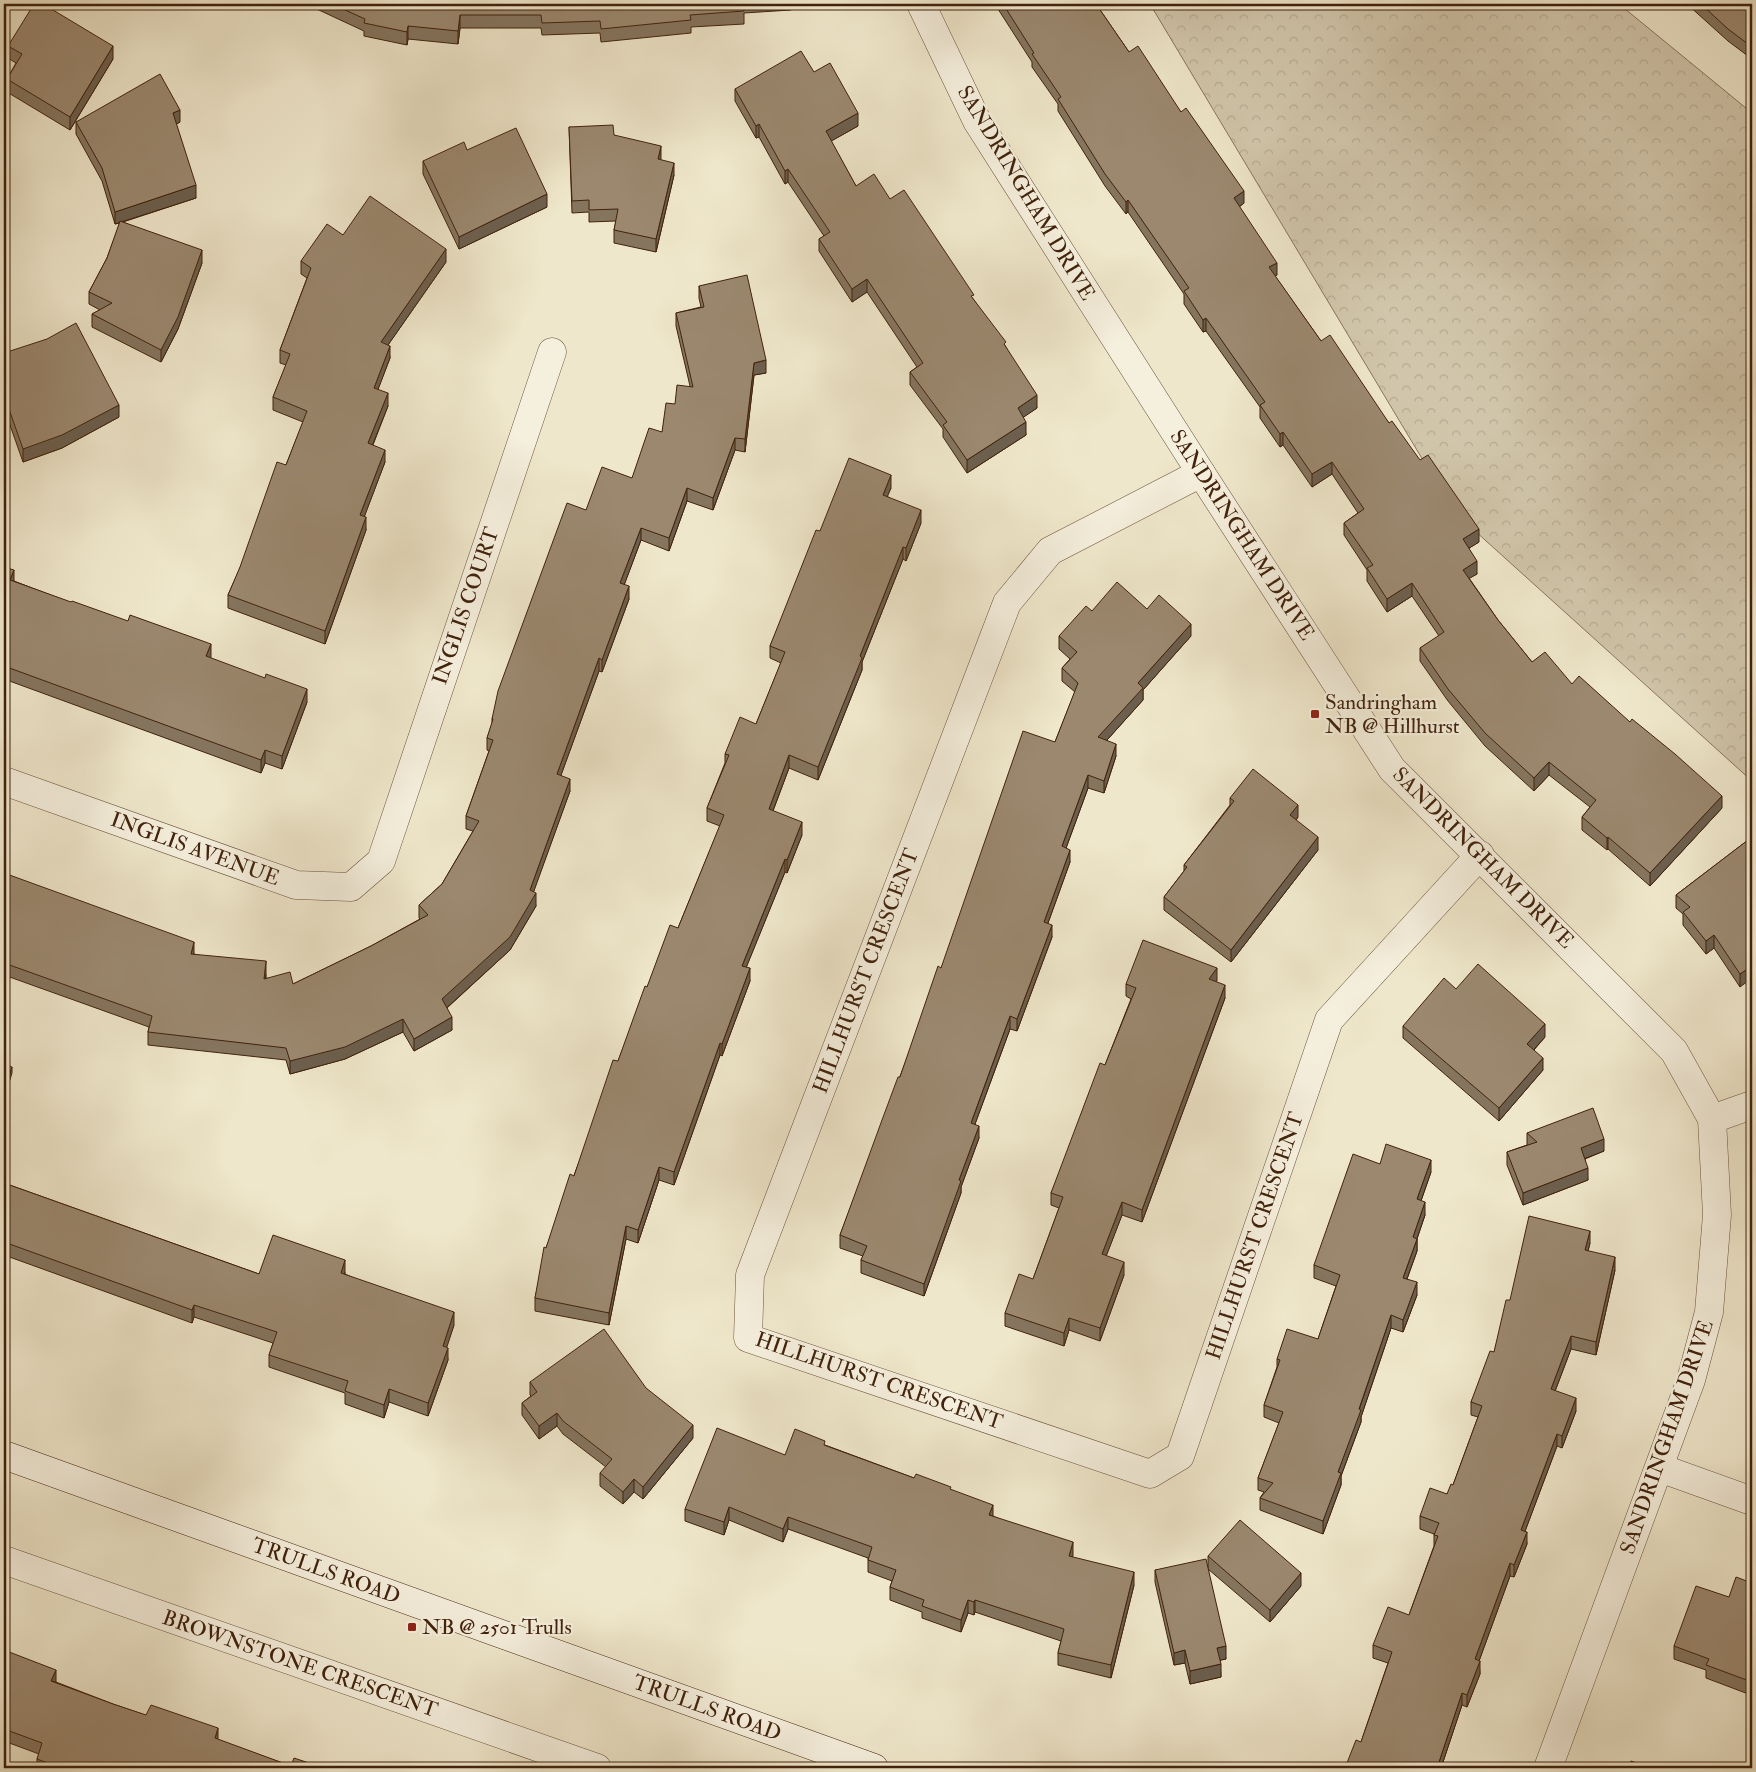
<svg xmlns="http://www.w3.org/2000/svg" width="1756" height="1772" viewBox="0 0 1756 1772" font-family="'IM FELL Double Pica',serif">
<defs>
<pattern id="forest-crowns" width="20" height="18" patternUnits="userSpaceOnUse" patternTransform="scale(1.25)"><rect width="20" height="18" fill="#d1c6ab"/><path d="M2 6a3 3 0 1 1 6 0M12 15a3 3 0 1 1 6 0" fill="none" stroke="#b5aa92"/></pattern>
</defs>
<rect width="100%" height="100%" fill="#efe7cb"/>
<filter id="stains"><feTurbulence type="fractalNoise" baseFrequency=".004" numOctaves="4"/><feColorMatrix values="0 0 0 0 .2 0 0 0 0 .09 0 0 0 0 .02 0 0 0 .5 -.17"/></filter>
<radialGradient id="worn" r=".72"><stop offset=".6" stop-color="#630" stop-opacity="0"/><stop offset="1" stop-color="#630" stop-opacity=".3"/></radialGradient>
<!-- forest -->
<polygon fill="url(#forest-crowns)" stroke="#89745c" points="1150,4 1619,4 1752,113 1752,781 1454,512"/>
<g fill="none" stroke-linecap="round" stroke-linejoin="round">
<defs>
<g id="street">
<polyline points="921,4 977,121 1201,473 1392,769 1674,1051 1712,1119 1717,1215 1709,1312 1691,1380 1548,1768"/>
<polyline points="1201,473 1050,551 1007,603 750,1275 748,1338 1150,1474 1180,1456 1329,1020 1480,855"/>
<polyline points="4,781 296,885 351,887 381,861 552,352"/>
<polyline points="1712,1119 1752,1105"/>
<polyline points="1660,1468 1752,1501"/>
<polyline points="4,1560 597,1768"/>
</g>
<polyline id="secondary" points="4,1455 874,1768"/>
</defs>
<!-- street casing -->
<use href="#street" stroke="#6c533c" stroke-width="29"/>
<!-- secondary casing -->
<use href="#secondary" stroke="#41220c" stroke-width="29"/>
<!-- street -->
<use href="#street" stroke="#f5efdd" stroke-width="28"/>
<!-- secondary -->
<use href="#secondary" stroke="#f5efdd" stroke-width="28"/>
</g>
<!-- wall -->
<g fill="#85755f" stroke="#41220c">
<polygon points="306,4 791,4 791,10 744,13 744,24 691,27 691,33 601,42 600,33 542,35 541,28 460,28 458,44 408,39 407,45 364,36 364,31"/>
<polygon points="996,4 1096,4 1129,52 1181,112 1244,203 1239,207 1277,275 1275,276 1321,341 1389,423 1479,542 1469,548 1477,574 1469,578 1498,620 1532,662 1572,684 1722,808 1650,886 1608,849 1607,850 1582,830 1582,817 1590,807 1549,775 1534,791 1485,746 1448,701 1420,661 1420,648 1439,636 1412,596 1387,612 1367,581 1367,570 1344,535 1344,523 1358,513 1332,474 1312,487 1283,445 1280,447 1260,418 1260,407 1206,331 1203,332 1184,304 1184,294 1128,212 1126,214 1105,186 1058,111 1058,104 1032,67 1032,62 998,9"/>
<polygon points="1687,4 1752,4 1752,59 1728,41"/>
<polygon points="8,46 113,59 70,130 7,92 7,79 16,63 8,58"/>
<polygon points="814,72 858,126 831,141 856,186 890,199 974,300 1006,347 1037,408 1023,417 1026,435 967,473 943,437 943,429 910,385 910,372 917,367 867,292 852,302 819,251 819,239 824,236 788,182 785,184 759,137 756,138 735,101 735,89"/>
<polygon points="76,122 180,122 176,124 196,198 123,222 202,263 178,329 161,362 92,327 92,314 100,310 89,304 89,292 107,258 120,223 115,224 102,181 76,134"/>
<polygon points="569,127 614,135 660,160 674,175 656,252 614,243 614,230 616,221 589,222 589,212 572,213"/>
<polygon points="423,161 547,207 459,249 423,174"/>
<polygon points="343,235 446,262 388,345 390,358 378,389 388,406 373,445 385,462 364,517 366,530 325,644 228,608 228,595 286,465 303,422 273,410 273,397 286,365 280,363 280,350 307,278 301,274 301,261"/>
<polygon points="699,286 766,373 754,375 745,452 735,450 713,510 687,501 669,551 641,540 624,585 629,599 602,672 599,671 561,775 570,791 533,892 536,906 510,950 447,1008 452,1030 414,1051 403,1032 345,1059 290,1074 286,1060 148,1045 148,1032 149,1027 4,975 4,873 194,954 266,974 266,978 293,984 371,946 420,919 419,918 419,905 442,884 473,831 466,829 466,816 489,751 487,750 487,738 492,724 492,719 586,510 632,478 662,432 675,404 690,386 676,326 676,313 701,307 699,298"/>
<polygon points="4,353 119,417 62,448 23,462 4,408"/>
<polygon points="891,488 887,496 921,523 906,561 903,559 862,662 862,670 818,780 789,768 773,811 802,835 787,873 785,872 746,967 750,981 722,1056 720,1055 674,1185 659,1180 638,1243 626,1239 609,1325 535,1311 535,1298 546,1248 618,1061 647,987 678,928 720,826 707,821 707,808 725,763 725,754 756,724 781,663 770,658 770,646 820,531"/>
<polygon points="4,567 14,581 211,657 210,658 307,702 282,769 265,763 261,773 4,679"/>
<polygon points="1147,609 1191,636 1143,690 1143,700 1107,740 1116,756 1104,793 1088,788 1066,848 1070,862 1048,923 1052,937 1017,1031 1010,1029 975,1124 979,1138 961,1187 961,1193 924,1296 861,1273 861,1260 863,1256 840,1248 840,1235 941,968 1055,742 1075,692 1062,681 1062,668 1070,659 1059,649 1059,636 1092,611"/>
<polygon points="1230,798 1298,817 1296,820 1318,850 1231,962 1164,910 1164,897 1184,871 1184,865 1230,805"/>
<polygon points="1752,837 1740,987 1714,948 1706,954 1683,925 1683,914 1676,908 1676,895"/>
<polygon points="1217,981 1216,982 1225,998 1142,1222 1122,1215 1106,1256 1124,1275 1100,1341 1069,1330 1064,1346 1005,1326 1005,1313 1033,1279 1059,1208 1051,1205 1051,1193 1105,1065 1131,999 1126,996 1126,984"/>
<polygon points="1456,989 1545,1037 1534,1050 1543,1070 1499,1121 1403,1038 1403,1026"/>
<polygon points="1527,1133 1604,1151 1585,1159 1588,1180 1523,1205 1507,1165 1507,1152 1527,1145"/>
<polygon points="1380,1164 1431,1172 1421,1201 1425,1215 1417,1239 1417,1251 1407,1279 1417,1295 1403,1332 1391,1328 1361,1417 1361,1422 1341,1476 1341,1485 1323,1534 1260,1510 1260,1498 1264,1492 1258,1490 1258,1478 1279,1423 1264,1417 1264,1405 1277,1367 1277,1359 1318,1339 1336,1286 1314,1278 1314,1265"/>
<polygon points="4,1183 259,1274 345,1272 345,1274 454,1325 446,1348 448,1360 428,1416 389,1402 384,1418 345,1404 345,1393 269,1367 269,1355 273,1343 194,1317 192,1323 4,1255"/>
<polygon points="1590,1243 1588,1251 1615,1270 1596,1355 1571,1349 1555,1391 1576,1411 1562,1448 1557,1446 1525,1531 1527,1544 1514,1577 1510,1576 1479,1661 1480,1674 1467,1707 1462,1705 1441,1768 1345,1768 1361,1742 1388,1663 1373,1658 1373,1645 1409,1615 1434,1546 1434,1534 1420,1529 1420,1516 1447,1494 1453,1485 1478,1417 1471,1415 1471,1402 1494,1352 1510,1300"/>
<polygon points="530,1382 646,1388 693,1438 643,1499 634,1492 623,1504 600,1486 600,1473 606,1467 563,1434 557,1426 539,1439 522,1415 522,1403 531,1396 530,1395"/>
<polygon points="825,1445 914,1478 951,1490 993,1516 1073,1555 1072,1557 1134,1585 1111,1678 1058,1665 1058,1653 1061,1641 975,1612 974,1615 968,1613 961,1632 922,1618 922,1612 890,1600 890,1587 892,1581 868,1572 868,1558 788,1529 783,1542 729,1520 724,1535 685,1521 685,1509 785,1455"/>
<polygon points="1208,1556 1301,1586 1270,1622 1208,1569 1226,1659 1220,1660 1221,1677 1190,1684 1185,1663 1174,1665 1155,1582 1155,1570 1208,1568"/>
<polygon points="1752,1583 1752,1699 1751,1699 1751,1695 1706,1678 1706,1670 1674,1659 1674,1646 1729,1597"/>
<polygon points="4,1650 56,1682 113,1704 218,1740 291,1766 324,1768 37,1768 37,1759 39,1754 4,1741"/>
</g>
<!-- shaded-wall -->
<g fill="#6c5f4e" stroke="#41220c">
<polygon points="460,15 460,28 458,44 458,31"/>
<polygon points="408,26 408,39 407,45 407,32"/>
<polygon points="113,46 113,59 70,130 70,117"/>
<polygon points="180,110 180,122 173,126 173,113"/>
<polygon points="858,113 858,126 826,144 826,131"/>
<polygon points="759,124 759,137 756,138 756,126"/>
<polygon points="661,146 661,159 658,172 658,159"/>
<polygon points="674,163 674,175 656,252 656,239"/>
<polygon points="788,169 788,182 785,184 785,171"/>
<polygon points="196,185 196,198 115,224 115,212"/>
<polygon points="1244,191 1244,203 1234,211 1234,198"/>
<polygon points="547,194 547,207 459,249 459,237"/>
<polygon points="1128,200 1128,212 1126,214 1126,202"/>
<polygon points="446,249 446,262 381,355 381,342"/>
<polygon points="202,250 202,263 178,329 161,362 161,350"/>
<polygon points="1277,263 1277,275 1269,280 1269,267"/>
<polygon points="867,279 867,292 852,302 852,289"/>
<polygon points="1206,318 1206,331 1203,332 1203,320"/>
<polygon points="390,346 390,358 374,400 374,388"/>
<polygon points="766,360 766,373 754,375 745,452 745,439 754,363"/>
<polygon points="388,393 388,406 368,456 368,443"/>
<polygon points="1037,395 1037,408 1018,421 1018,408"/>
<polygon points="119,405 119,417 62,448 23,462 23,449"/>
<polygon points="1026,422 1026,435 967,473 967,460"/>
<polygon points="1283,432 1283,445 1280,447 1280,434"/>
<polygon points="735,438 735,450 713,510 713,498"/>
<polygon points="385,450 385,462 360,528 360,515"/>
<polygon points="1332,462 1332,474 1312,487 1312,474"/>
<polygon points="891,475 891,488 883,507 883,495"/>
<polygon points="687,488 687,501 669,551 669,538"/>
<polygon points="921,510 921,523 906,561 906,548"/>
<polygon points="366,517 366,530 325,644 325,631"/>
<polygon points="641,528 641,540 620,596 620,583"/>
<polygon points="1479,529 1479,542 1463,552 1463,539"/>
<polygon points="903,547 903,559 862,662 862,670 818,780 818,767 860,656"/>
<polygon points="1477,561 1477,574 1463,582 1463,570"/>
<polygon points="14,570 14,583 10,580"/>
<polygon points="1412,583 1412,596 1387,612 1387,599"/>
<polygon points="629,586 629,599 602,672 602,660"/>
<polygon points="1191,624 1191,636 1143,690 1143,700 1098,750 1098,737 1138,683"/>
<polygon points="211,644 211,657 206,669 206,656"/>
<polygon points="599,658 599,671 557,786 557,774"/>
<polygon points="307,689 307,702 282,769 282,756"/>
<polygon points="1116,744 1116,756 1104,793 1104,781"/>
<polygon points="265,750 265,763 261,773 261,760"/>
<polygon points="789,755 789,768 769,821 769,809"/>
<polygon points="1549,762 1549,775 1534,791 1534,778"/>
<polygon points="1088,775 1088,788 1062,859 1062,846"/>
<polygon points="570,779 570,791 530,902 530,890"/>
<polygon points="1722,796 1722,808 1650,886 1650,873"/>
<polygon points="1298,805 1298,817 1290,828 1290,815"/>
<polygon points="802,822 802,835 787,873 787,860"/>
<polygon points="1318,837 1318,850 1231,962 1231,950"/>
<polygon points="1608,837 1608,849 1607,850 1607,838"/>
<polygon points="1070,850 1070,862 1044,934 1044,922"/>
<polygon points="785,859 785,872 742,978 742,966"/>
<polygon points="536,893 536,906 510,950 442,1012 442,999"/>
<polygon points="1052,925 1052,937 1017,1031 1017,1019"/>
<polygon points="1714,935 1714,948 1706,954 1706,941"/>
<polygon points="194,942 194,955 191,954"/>
<polygon points="266,961 266,974 264,991 264,979"/>
<polygon points="1752,966 1752,978 1740,987 1740,974"/>
<polygon points="750,968 750,981 722,1056 722,1044"/>
<polygon points="1217,968 1217,981 1209,992 1209,979"/>
<polygon points="1225,985 1225,998 1142,1222 1142,1210"/>
<polygon points="1010,1016 1010,1029 971,1135 971,1123"/>
<polygon points="452,1017 452,1030 414,1051 414,1039"/>
<polygon points="403,1019 403,1032 345,1059 290,1074 290,1061"/>
<polygon points="1545,1024 1545,1037 1527,1057 1527,1044"/>
<polygon points="720,1043 720,1055 674,1185 674,1172"/>
<polygon points="1543,1058 1543,1070 1499,1121 1499,1108"/>
<polygon points="12,1067 12,1073 4,1099 4,1092"/>
<polygon points="979,1126 979,1138 961,1187 961,1193 924,1296 924,1284 959,1180"/>
<polygon points="1604,1139 1604,1151 1581,1160 1581,1148"/>
<polygon points="1431,1160 1431,1172 1417,1212 1417,1199"/>
<polygon points="659,1167 659,1180 638,1243 638,1230"/>
<polygon points="1588,1168 1588,1180 1523,1205 1523,1193"/>
<polygon points="1122,1202 1122,1215 1102,1267 1102,1254"/>
<polygon points="1425,1202 1425,1215 1413,1250 1413,1237"/>
<polygon points="626,1226 626,1239 609,1325 609,1313"/>
<polygon points="1590,1231 1590,1243 1585,1263 1585,1250"/>
<polygon points="1417,1239 1417,1251 1403,1290 1403,1278"/>
<polygon points="1615,1257 1615,1270 1596,1355 1596,1342"/>
<polygon points="345,1260 345,1272 341,1286 341,1273"/>
<polygon points="1124,1262 1124,1275 1100,1341 1100,1328"/>
<polygon points="1417,1282 1417,1295 1403,1332 1403,1320"/>
<polygon points="194,1305 194,1317 192,1323 192,1310"/>
<polygon points="454,1312 454,1325 443,1359 443,1346"/>
<polygon points="1391,1315 1391,1328 1361,1417 1361,1422 1341,1476 1341,1485 1323,1534 1323,1521 1338,1472"/>
<polygon points="1069,1318 1069,1330 1064,1346 1064,1333"/>
<polygon points="1571,1336 1571,1349 1551,1402 1551,1389"/>
<polygon points="448,1348 448,1360 428,1416 428,1403"/>
<polygon points="389,1389 389,1402 384,1418 384,1405"/>
<polygon points="1576,1398 1576,1411 1562,1448 1562,1436"/>
<polygon points="557,1413 557,1426 539,1439 539,1426"/>
<polygon points="693,1425 693,1438 643,1499 643,1487"/>
<polygon points="1557,1434 1557,1446 1521,1542 1521,1530"/>
<polygon points="634,1479 634,1492 623,1504 623,1492"/>
<polygon points="993,1505 993,1518 989,1515"/>
<polygon points="729,1507 729,1520 724,1535 724,1522"/>
<polygon points="788,1517 788,1529 783,1542 783,1529"/>
<polygon points="1527,1532 1527,1544 1514,1577 1514,1565"/>
<polygon points="1073,1542 1073,1555 1069,1569 1069,1556"/>
<polygon points="1510,1563 1510,1576 1475,1672 1475,1659"/>
<polygon points="1134,1572 1134,1585 1111,1678 1111,1665"/>
<polygon points="1301,1573 1301,1586 1270,1622 1270,1610"/>
<polygon points="968,1600 968,1613 961,1632 961,1620"/>
<polygon points="975,1600 975,1612 974,1615 974,1602"/>
<polygon points="1226,1646 1226,1659 1217,1661 1217,1648"/>
<polygon points="1185,1650 1185,1663 1174,1665 1174,1653"/>
<polygon points="1480,1661 1480,1674 1467,1707 1467,1695"/>
<polygon points="1221,1664 1221,1677 1190,1684 1190,1671"/>
<polygon points="56,1670 56,1682 51,1681"/>
<polygon points="1462,1693 1462,1705 1441,1768 1437,1768"/>
<polygon points="218,1728 218,1741 215,1738"/>
</g>
<!-- building -->
<g fill="#9b886f" stroke="#41220c">
<polygon points="34,4 43,4 113,46 70,117 7,79 22,54 8,46"/>
<polygon points="332,4 743,4 744,11 690,15 691,20 601,29 600,21 542,23 541,15 460,15 458,31 408,26 407,32 364,23 365,19"/>
<polygon points="1003,4 1096,4 1129,52 1138,46 1181,112 1186,108 1244,191 1234,198 1277,263 1269,267 1321,341 1330,335 1389,423 1392,421 1420,460 1428,455 1479,529 1463,539 1477,561 1463,570 1498,620 1532,662 1545,652 1572,684 1579,676 1630,722 1632,719 1675,754 1722,796 1650,873 1608,837 1607,838 1582,817 1596,800 1549,762 1534,778 1485,733 1448,689 1420,648 1444,632 1412,583 1387,599 1367,568 1373,565 1344,523 1364,509 1332,462 1312,474 1283,432 1280,434 1260,405 1265,402 1206,318 1203,320 1184,291 1189,288 1128,200 1126,202 1105,174 1058,99 1061,97 1032,54 1034,53"/>
<polygon points="1701,4 1752,4 1752,47 1728,29"/>
<polygon points="801,51 814,72 830,63 858,113 826,131 856,186 874,174 890,199 904,190 974,295 971,296 1006,342 1004,344 1037,395 1018,408 1026,422 967,460 943,425 947,422 910,372 923,363 867,279 852,289 819,239 830,232 788,169 785,171 759,124 756,126 735,89"/>
<polygon points="160,74 180,110 173,113 196,185 115,212 102,168 76,122"/>
<polygon points="613,125 614,135 661,146 658,159 674,163 656,239 614,230 618,209 589,210 589,200 572,201 569,127"/>
<polygon points="516,128 547,194 459,237 423,161 464,142 467,150"/>
<polygon points="370,196 446,249 381,342 390,346 374,388 388,393 368,443 385,450 360,515 366,517 325,631 228,595 240,567 277,462 286,465 307,411 273,397 290,354 280,350 311,268 301,261 327,224 343,235"/>
<polygon points="120,221 202,250 178,317 161,350 92,314 112,303 89,292 107,258"/>
<polygon points="747,275 766,360 754,363 745,439 735,438 713,498 687,488 669,538 641,528 620,583 629,586 602,660 599,658 557,774 570,779 530,890 536,893 510,937 442,999 452,1017 414,1039 403,1019 345,1047 290,1061 286,1048 148,1032 152,1016 4,963 4,873 194,942 191,954 266,961 264,979 290,972 293,984 371,946 428,915 419,905 442,884 479,821 466,816 493,740 487,738 493,719 492,719 498,691 567,503 586,510 602,467 632,478 649,428 662,432 666,403 675,404 677,385 693,387 676,313 704,307 699,286"/>
<polygon points="76,323 119,405 62,435 23,449 4,395 4,353 47,339"/>
<polygon points="849,458 891,475 883,495 921,510 906,548 903,547 860,656 862,658 818,767 789,755 769,809 802,822 787,860 785,859 742,966 750,968 722,1044 720,1043 674,1172 659,1167 638,1230 626,1226 609,1313 535,1298 544,1247 546,1248 570,1174 574,1176 613,1060 618,1061 645,986 647,987 670,925 678,928 724,815 707,808 729,755 725,754 740,717 756,724 785,652 770,646 816,530 820,531"/>
<polygon points="4,567 14,570 10,580 71,602 72,601 128,621 130,615 211,644 206,656 265,678 266,674 307,689 282,756 265,750 261,760 4,666"/>
<polygon points="1117,582 1147,609 1159,595 1191,624 1138,683 1143,688 1098,737 1116,744 1104,781 1088,775 1062,846 1070,850 1044,922 1052,925 1017,1019 1010,1016 971,1123 979,1126 959,1180 961,1181 924,1284 861,1260 867,1246 840,1235 882,1120 898,1077 900,1077 938,966 941,968 1023,731 1055,742 1078,683 1062,668 1077,652 1059,636 1086,606 1092,611"/>
<polygon points="1253,769 1298,805 1290,815 1318,837 1231,950 1164,897 1187,867 1184,865 1234,801 1230,798"/>
<polygon points="1752,837 1752,966 1740,974 1714,935 1706,941 1683,912 1690,907 1676,895"/>
<polygon points="1143,940 1217,968 1209,979 1225,985 1142,1210 1122,1202 1102,1254 1124,1262 1100,1328 1069,1318 1064,1333 1005,1313 1019,1274 1033,1279 1063,1197 1051,1193 1100,1063 1105,1065 1136,988 1126,984"/>
<polygon points="1478,964 1545,1024 1527,1044 1543,1058 1499,1108 1403,1026 1444,978 1456,989"/>
<polygon points="4,1064 12,1067 4,1092"/>
<polygon points="1593,1108 1604,1139 1581,1148 1588,1168 1523,1193 1507,1152 1537,1142 1527,1133"/>
<polygon points="1386,1144 1431,1160 1417,1199 1425,1202 1413,1237 1417,1239 1403,1278 1417,1282 1403,1320 1391,1315 1359,1409 1361,1410 1338,1472 1341,1473 1323,1521 1260,1498 1273,1483 1258,1478 1283,1412 1264,1405 1280,1360 1277,1359 1287,1329 1318,1339 1340,1275 1314,1265 1353,1154 1380,1164"/>
<polygon points="4,1183 259,1274 273,1235 345,1260 341,1273 454,1312 443,1346 448,1348 428,1403 389,1389 384,1405 345,1391 348,1381 269,1355 277,1332 194,1305 192,1310 4,1242"/>
<polygon points="1529,1216 1590,1231 1585,1250 1615,1257 1596,1342 1571,1336 1551,1389 1576,1398 1562,1436 1557,1434 1521,1530 1527,1532 1514,1565 1510,1563 1475,1659 1480,1661 1467,1695 1462,1693 1437,1768 1345,1768 1356,1740 1361,1742 1392,1652 1373,1645 1388,1607 1409,1615 1438,1536 1434,1535 1439,1523 1420,1516 1430,1488 1447,1494 1451,1484 1453,1485 1482,1406 1471,1402 1490,1351 1494,1352 1506,1300 1510,1300"/>
<polygon points="604,1329 646,1388 693,1425 643,1487 634,1479 623,1492 600,1473 612,1459 563,1421 557,1413 539,1426 522,1403 537,1392 530,1382"/>
<polygon points="717,1428 785,1455 795,1429 825,1441 824,1445 914,1478 916,1474 951,1487 950,1489 993,1505 989,1515 1073,1542 1069,1556 1134,1572 1111,1665 1058,1653 1064,1629 975,1600 974,1602 968,1600 961,1620 922,1606 924,1600 890,1587 896,1570 868,1560 872,1547 788,1517 783,1529 729,1507 724,1522 685,1509"/>
<polygon points="1240,1520 1301,1573 1270,1610 1208,1556"/>
<polygon points="1206,1559 1226,1646 1217,1648 1221,1664 1190,1671 1185,1650 1174,1653 1155,1570"/>
<polygon points="1736,1577 1752,1583 1752,1682 1706,1665 1709,1659 1674,1646 1696,1586 1729,1597"/>
<polygon points="4,1650 56,1670 51,1681 113,1704 146,1715 151,1705 218,1728 215,1738 291,1766 294,1758 324,1768 61,1768 37,1759 42,1743 4,1729"/>
<polygon points="1631,1761 1651,1768 1628,1768"/>
</g>
<!-- markers -->
<g fill="#8f2418" stroke="#f5efdd" stroke-width="2">
<rect x="1310" y="709" width="10" height="10" rx="2.5"/>
<rect x="407" y="1622" width="10" height="10" rx="2.5"/>
</g>
<g text-anchor="middle" dominant-baseline="central" stroke-width="4.5" stroke-linejoin="round" paint-order="stroke">
<!-- street labels -->
<g font-size="21" fill="#41220c" stroke="#f5efdd">
<text transform="translate(1026 193) rotate(59)">SANDRINGHAM DRIVE</text>
<text transform="translate(1242 535) rotate(57)">SANDRINGHAM DRIVE</text>
<text transform="translate(466 606) rotate(-71)">INGLIS COURT</text>
<text transform="translate(195 849) rotate(20)">INGLIS AVENUE</text>
<text transform="translate(1483 858) rotate(45)">SANDRINGHAM DRIVE</text>
<text transform="translate(866 971) rotate(-69)">HILLHURST CRESCENT</text>
<text transform="translate(1255 1236) rotate(-71)">HILLHURST CRESCENT</text>
<text transform="translate(879 1381) rotate(19)">HILLHURST CRESCENT</text>
<text transform="translate(1667 1437) rotate(-71)">SANDRINGHAM DRIVE</text>
<text transform="translate(326 1571) rotate(20)">TRULLS ROAD</text>
<text transform="translate(300 1664) rotate(19)">BROWNSTONE CRESCENT</text>
<text transform="translate(707 1708) rotate(20)">TRULLS ROAD</text>
</g>
<!-- poi labels -->
<g font-size="21" fill="#41220c" stroke="#f5efdd" text-anchor="start">
<text x="1325" y="702">Sandringham<tspan x="1325" dy="24">NB @ Hillhurst</tspan></text>
<text x="422" y="1627">NB @ 2501 Trulls</text>
</g>
</g>
<!-- margin -->
<rect width="1756" height="1772" fill="none" stroke="#efe7cb" stroke-width="20"/>
<rect x="5" y="5" width="1746" height="1762" fill="none" stroke="#41220c" stroke-width="2.5"/>
<rect x="10" y="10" width="1736" height="1752" fill="none" stroke="#41220c"/>
<rect width="100%" height="100%" filter="url(#stains)"/>
<rect width="100%" height="100%" fill="url(#worn)"/>
</svg>
